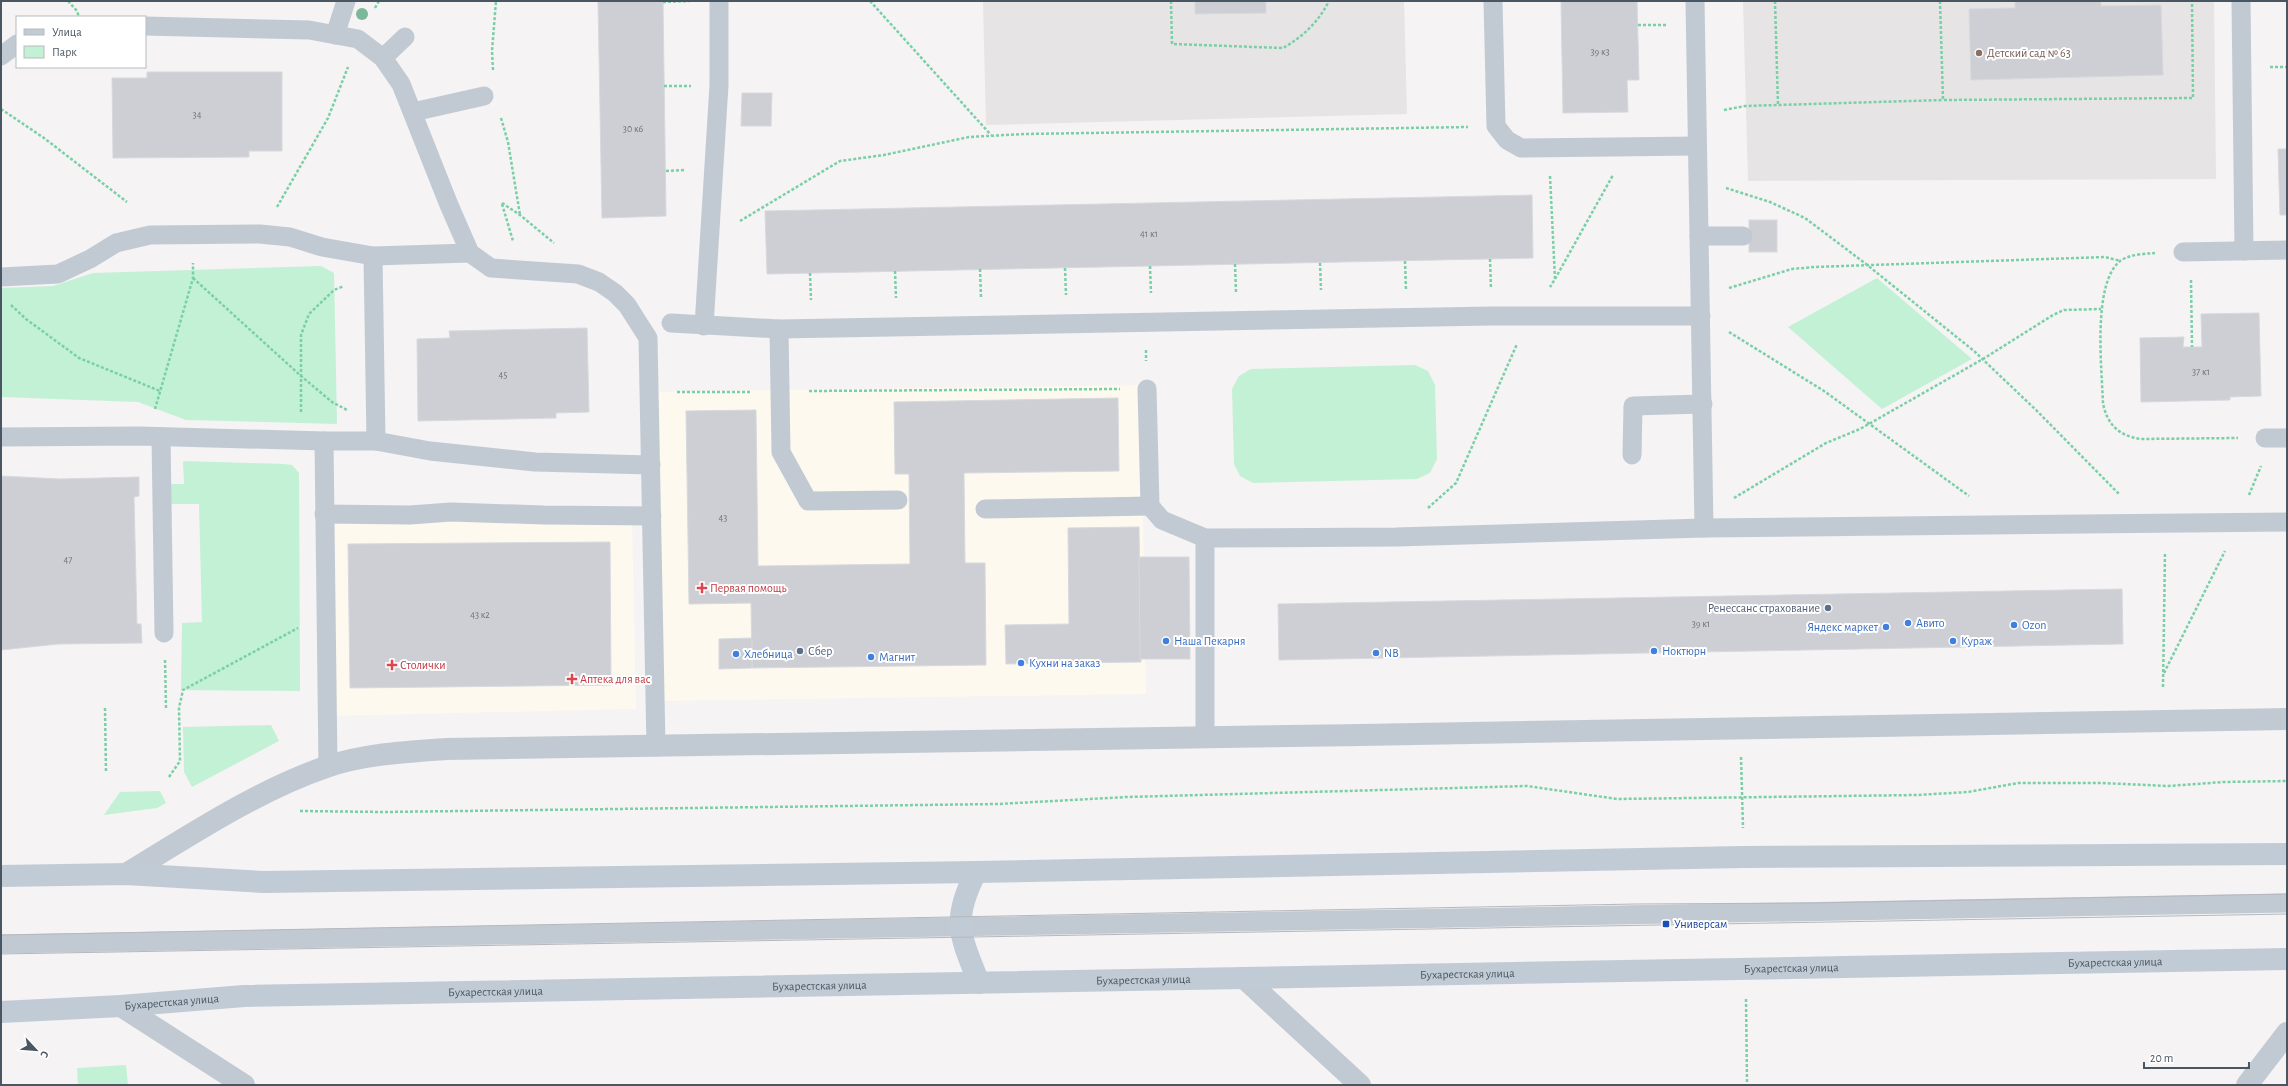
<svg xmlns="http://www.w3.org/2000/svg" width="2288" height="1086" viewBox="0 0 2288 1086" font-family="'Alegreya Sans',sans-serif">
<rect width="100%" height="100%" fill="#f5f3f3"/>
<!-- commercial -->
<g fill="#fdf9ef">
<polygon points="1141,385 1146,694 663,701 645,392"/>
<polygon points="632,515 636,709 328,716 324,522"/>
</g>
<!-- education -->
<g fill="#e6e4e5">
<polygon points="983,1 1404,1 1407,114 986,125"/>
<polygon points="1743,1 2214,1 2216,179 1748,181"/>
</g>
<!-- green -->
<g fill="#c3f1d5">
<polygon points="321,266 334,273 337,424 186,420 138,402 1,397 1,288 53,286 93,273"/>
<polygon points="1877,278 1972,359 1882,409 1788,327"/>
<polygon points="1415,365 1428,371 1435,385 1437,459 1430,473 1417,479 1253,483 1240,476 1234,464 1232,389 1239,376 1251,369"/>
<polygon points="183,461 284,464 292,465 299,473 300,691 181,690 182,623 202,622 199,504 170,504 169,484 184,484"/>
<polygon points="271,725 279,741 192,787 184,772 183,727"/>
<polygon points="160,791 166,803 157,808 104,815 120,792"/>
<polygon points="126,1065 128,1085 78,1085 77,1068"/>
</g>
<!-- building -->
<g fill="#cdcfd5" stroke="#d7d9de">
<polygon points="598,1 663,1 666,216 602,218"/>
<polygon points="1195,1 1266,1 1266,13 1195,14"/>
<polygon points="1561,1 1637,1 1639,80 1627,80 1628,112 1563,113"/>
<polygon points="2015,1 2101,1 2101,6 2161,5 2163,75 1971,80 1969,9 2015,8"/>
<polygon points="147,72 282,72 282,151 249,151 249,157 113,158 112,78 147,78"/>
<polygon points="742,93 772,93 771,126 741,126"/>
<polygon points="2278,149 2287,149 2287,215 2280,215"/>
<polygon points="1532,195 1533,258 767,274 765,211"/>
<rect x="1749" y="220" width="28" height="32"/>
<polygon points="2259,313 2261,396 2230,397 2230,400 2141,402 2140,338 2184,337 2183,347 2202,347 2201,314"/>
<polygon points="587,328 589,412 556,413 556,418 418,421 417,339 450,338 449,331"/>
<polygon points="1118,398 1119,471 964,473 965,563 985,563 986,665 752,668 751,603 689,604 686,411 756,410 758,566 910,564 909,474 895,474 894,402"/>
<polygon points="1,476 60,479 139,477 139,496 134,497 137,624 141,624 142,643 58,644 1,650"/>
<polygon points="1139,527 1141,662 1006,664 1005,625 1069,624 1068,528"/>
<polygon points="610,542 611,685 350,688 348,544"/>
<polygon points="1139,557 1189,557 1190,659 1140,659"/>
<polygon points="2122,589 2123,644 1279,660 1278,604"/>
<polygon points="752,638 752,668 719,669 719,639"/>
</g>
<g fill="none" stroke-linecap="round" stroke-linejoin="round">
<!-- path -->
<g stroke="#7ad0a6" stroke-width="2.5" stroke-dasharray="3 2" stroke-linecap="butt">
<polyline points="68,1 77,11 79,17"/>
<polyline points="870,1 991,135"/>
<path d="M1171,1L1172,44L1283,48C1303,37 1319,21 1329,1"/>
<polyline points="1775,1 1778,105"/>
<polyline points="1940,1 1943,100 2193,98 2192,1"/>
<polyline points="663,2 690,1"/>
<polyline points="375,8 379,1"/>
<polyline points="1638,25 1668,25"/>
<polyline points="2270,67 2287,67"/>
<polyline points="493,70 492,51 496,1"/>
<polyline points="664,86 691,86"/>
<polyline points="1,109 44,138 127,202"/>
<polyline points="1724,110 1745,106 1943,100"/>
<polyline points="501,118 508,142 520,215"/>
<polyline points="666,171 685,170"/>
<polyline points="1550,176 1555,279 1550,287"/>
<polyline points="1726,188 1770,202 1805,218 1866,264 1974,351 2036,410 2120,495"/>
<polyline points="502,203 520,215 554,243"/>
<polyline points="502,204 513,241"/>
<polyline points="277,207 328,118 348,67"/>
<polyline points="740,221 840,161 884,155 969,137 1025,134 1468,127"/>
<path d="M2155,253C2144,254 2130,254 2120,261C2092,284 2102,370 2103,404C2108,425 2118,435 2140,439L2238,438"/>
<polyline points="1490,259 1491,289"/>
<polyline points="1405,261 1406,290"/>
<polyline points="1320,263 1321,290"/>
<polyline points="1235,264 1236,292"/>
<polyline points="1150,266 1151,293"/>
<polyline points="1065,268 1066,295"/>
<polyline points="980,269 981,297"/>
<polyline points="895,271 896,298"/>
<polyline points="810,273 811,300"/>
<polyline points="193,278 301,376 332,402 347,410"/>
<polyline points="1555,279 1613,175"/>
<polyline points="2191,280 2192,347"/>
<polyline points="1729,288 1792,269 1814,267 2105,257 2121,261"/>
<polyline points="11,305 26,319 79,358 160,391"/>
<polyline points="1729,332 1824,391 1969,496"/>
<polyline points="1146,350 1146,361"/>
<polyline points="809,391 1120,389"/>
<polyline points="677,392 752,392"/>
<polyline points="155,409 193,278 193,263"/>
<polyline points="301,412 301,335 309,314 334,290 344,286"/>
<polyline points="2249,495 2261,466"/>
<polyline points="1734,498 1826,443 1860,429 1983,359 2053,315 2064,310 2101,309"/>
<polyline points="1428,508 1456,483 1517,344"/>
<polyline points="165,660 166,708"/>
<polyline points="2164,673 2225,551"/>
<polyline points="2163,687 2165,552"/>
<polyline points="105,708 106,773"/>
<polyline points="1741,757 1743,828"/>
<polyline points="169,777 180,761 179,708 183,690 298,628"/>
<polyline points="300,811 384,812 998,804 1127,797 1527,786 1617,799 1917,795 1968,792 2018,783 2102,783 2168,786 2224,782 2287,781"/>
<polyline points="1746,999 1747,1082"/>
</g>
<!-- service -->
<g stroke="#c1cad2" stroke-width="19">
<polyline points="1493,1 1496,126 1507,140 1521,148 1697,146"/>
<polyline points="1695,1 1704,528"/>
<polyline points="2241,1 2244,251"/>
<polyline points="145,26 309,30 358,39 383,58 401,84 449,205 470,253 491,268 578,274 599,282 615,293 627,305 648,338 656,747"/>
<polyline points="335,35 346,1"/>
<polyline points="1,56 17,44"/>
<polyline points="383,58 405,37"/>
<polyline points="413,112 484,96"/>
<polyline points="1699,236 1743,236"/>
<polyline points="2183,252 2287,250"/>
<polyline points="1,277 58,274 90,259 116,243 150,235 260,234 290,237 322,247 373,256 470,253"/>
<polyline points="671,323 779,329 1491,316 1701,316"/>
<polyline points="704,326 719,85 719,1"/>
<polyline points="779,329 781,452 808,501 898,500"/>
<polyline points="1147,389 1150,506 1162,520 1205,538 1396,537 1704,528 2287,522"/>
<polyline points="1,437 139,436 324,441 376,441 373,256"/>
<polyline points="161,437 164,633"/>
<polyline points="2265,438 2287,438"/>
<polyline points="324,441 328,767"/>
<polyline points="376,441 430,451 535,462 651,465"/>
<polyline points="1632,455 1633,406 1703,404"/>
<polyline points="985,509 1150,506"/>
<polyline points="324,514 410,515 451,512 544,515 652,516"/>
<polyline points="1205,738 1205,538"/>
<polyline points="1,944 2287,903"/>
</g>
<!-- minor -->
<g stroke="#c1cad2" stroke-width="22">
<path d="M126,874C187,837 258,790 326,767C364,754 406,752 446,749C1060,743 1673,727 2287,719"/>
<polyline points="1244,978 1360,1085"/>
<polyline points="121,1006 244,1085"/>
<polyline points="2247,1085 2287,1033"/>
</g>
<!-- secondary -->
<g stroke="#c1cbd6" stroke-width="22">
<path d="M976,872C951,921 960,935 979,983"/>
<polyline points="1,876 126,874 264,882 976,872 1743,857 2287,854"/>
<path id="s1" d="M1,1012L121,1006L244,996L2287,959"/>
</g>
<!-- tram -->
<g stroke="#b5b8bd" stroke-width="1">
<polyline points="1,935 1636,904 1813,903 2287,894"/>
<polyline points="1,954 2287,914"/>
</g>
</g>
<!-- trees -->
<circle fill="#7bb799" cx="362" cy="14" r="6"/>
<!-- markers -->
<circle fill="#8d6e63" stroke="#fff" stroke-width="1.5" cx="1979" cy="53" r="4"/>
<g fill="#e0444e" stroke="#fff" stroke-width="1.5">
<path d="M700 582h4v4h4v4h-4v4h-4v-4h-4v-4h4z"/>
<path d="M390 659h4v4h4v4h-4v4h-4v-4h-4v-4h4z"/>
<path d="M570 673h4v4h4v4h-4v4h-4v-4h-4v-4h4z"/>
</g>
<g fill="#5c6f8a" stroke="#fff" stroke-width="1.5">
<circle cx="1828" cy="608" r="4"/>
<circle cx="800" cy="651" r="4"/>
</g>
<g fill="#3f7fe0" stroke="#fff" stroke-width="1.5">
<circle cx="1908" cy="623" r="4"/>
<circle cx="2014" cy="625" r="4"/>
<circle cx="1886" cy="627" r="4"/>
<circle cx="1166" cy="641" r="4"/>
<circle cx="1953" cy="641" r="4"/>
<circle cx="1654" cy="651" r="4"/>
<circle cx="1376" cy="653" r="4"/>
<circle cx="736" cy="654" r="4"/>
<circle cx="871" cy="657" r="4"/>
<circle cx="1021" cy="663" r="4"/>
</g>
<rect fill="#1a4fb4" stroke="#fff" stroke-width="1.5" x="1662" y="920" width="8" height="8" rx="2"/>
<g text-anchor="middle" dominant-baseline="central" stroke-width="4" stroke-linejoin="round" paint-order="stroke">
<!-- number labels -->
<g font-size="10" fill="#6b747e">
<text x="1600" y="52">39 к3</text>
<text x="197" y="115">34</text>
<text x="633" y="129">30 к6</text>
<text x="1149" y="234">41 к1</text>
<text x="2201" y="372">37 к1</text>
<text x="503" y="375">45</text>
<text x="723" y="518">43</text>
<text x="68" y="560">47</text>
<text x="480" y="615">43 к2</text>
<text x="1701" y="624">39 к1</text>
</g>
<!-- education labels -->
<g font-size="12" fill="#785e54" stroke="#fff" text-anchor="start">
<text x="1987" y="53">Детский сад № 63</text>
</g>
<!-- health labels -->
<g font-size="12" fill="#be3a42" stroke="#fff" text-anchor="start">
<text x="710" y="588">Первая помощь</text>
<text x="400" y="665">Столички</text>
<text x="580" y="679">Аптека для вас</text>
</g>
<!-- service labels -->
<g font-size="12" fill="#4e5e75" stroke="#fff" text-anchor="end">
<text x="1820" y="608">Ренессанс страхование</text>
<text x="808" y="651" text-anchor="start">Сбер</text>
</g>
<!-- shop labels -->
<g font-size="12" fill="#366cbe" stroke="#fff" text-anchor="start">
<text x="1916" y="623">Авито</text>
<text x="2022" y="625">Ozon</text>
<text x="1878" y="627" text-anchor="end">Яндекс маркет</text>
<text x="1174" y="641">Наша Пекарня</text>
<text x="1961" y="641">Кураж</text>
<text x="1662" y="651">Ноктюрн</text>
<text x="1384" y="653">NB</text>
<text x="744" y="654">Хлебница</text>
<text x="879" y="657">Магнит</text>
<text x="1029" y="663">Кухни на заказ</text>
</g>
<!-- transit labels -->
<g font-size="12" fill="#164399" stroke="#fff" text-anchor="start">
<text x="1674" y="924">Универсам</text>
</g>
<!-- street labels -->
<g font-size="12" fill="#4a5661" stroke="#fff">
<text stroke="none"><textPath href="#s1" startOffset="2115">Бухарестская улица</textPath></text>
<text stroke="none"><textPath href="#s1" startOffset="1791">Бухарестская улица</textPath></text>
<text stroke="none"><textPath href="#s1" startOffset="1467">Бухарестская улица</textPath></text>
<text stroke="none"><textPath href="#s1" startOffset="1143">Бухарестская улица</textPath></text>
<text stroke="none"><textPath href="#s1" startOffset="819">Бухарестская улица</textPath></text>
<text stroke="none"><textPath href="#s1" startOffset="495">Бухарестская улица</textPath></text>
<text stroke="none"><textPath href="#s1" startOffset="171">Бухарестская улица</textPath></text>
</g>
</g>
<!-- border -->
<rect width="2288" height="1086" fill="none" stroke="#4a5661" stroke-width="4"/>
<!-- legend -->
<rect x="16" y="16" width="130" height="52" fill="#ffffff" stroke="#b7bbc0"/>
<rect x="24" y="29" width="20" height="6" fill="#c1cbd6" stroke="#b7bbc0"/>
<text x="52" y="36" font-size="12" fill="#4a5661">Улица</text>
<rect x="24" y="46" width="20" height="12" fill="#c3f1d5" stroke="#b7bbc0"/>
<text x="52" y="56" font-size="12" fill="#4a5661">Парк</text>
<!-- north arrow -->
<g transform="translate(36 1050) rotate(116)" stroke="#ffffff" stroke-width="3" paint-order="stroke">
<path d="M0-3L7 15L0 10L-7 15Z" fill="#4a5661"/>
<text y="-6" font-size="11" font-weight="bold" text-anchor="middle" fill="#4a5661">С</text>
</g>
<!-- scale -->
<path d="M2144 1062v6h105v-6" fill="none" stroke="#4a5661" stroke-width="2"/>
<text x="2150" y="1062" font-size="12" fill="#4a5661" stroke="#ffffff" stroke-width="3" paint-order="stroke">20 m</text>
</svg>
